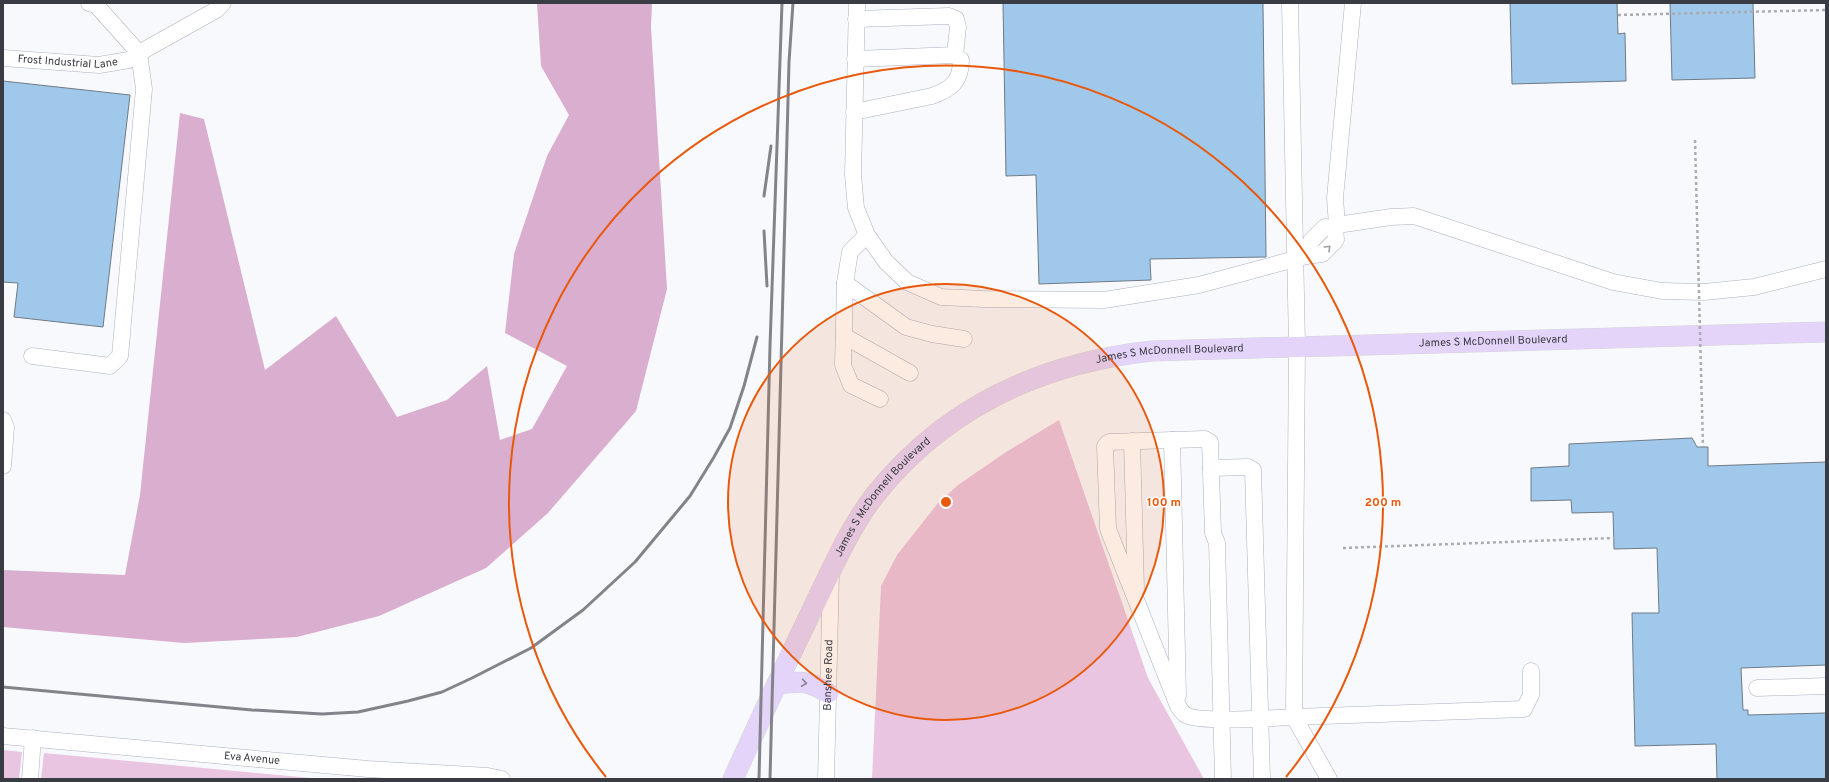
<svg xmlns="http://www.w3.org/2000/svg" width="1829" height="782" viewBox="0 0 1829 782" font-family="Overpass,sans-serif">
<rect width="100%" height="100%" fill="#f8f9fd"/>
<!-- green -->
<g fill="#eac5e1">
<polygon points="1059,420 1148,678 1204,779 872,779 881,586 897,555 938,503 958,485 1006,452"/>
<polygon points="3,750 22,752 19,779 3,779"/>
<polygon points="44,753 300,777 321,779 41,779"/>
</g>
<!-- forest -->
<polygon fill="#d9aecf" points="537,3 652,3 651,27 667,289 636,411 548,513 486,568 379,616 297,637 184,643 3,627 3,570 125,575 140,495 180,113 204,119 265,370 336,316 397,417 447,400 487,366 500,440 532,429 567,366 505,333 514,254 547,156 569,115 541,66"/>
<!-- building -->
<g fill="#9fc8ea" stroke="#6e7b87">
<polygon points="1003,3 1263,3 1266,257 1150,259 1151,280 1039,284 1036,175 1006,176"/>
<polygon points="1510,3 1617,3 1618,34 1625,33 1626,81 1512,84"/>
<polygon points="1670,3 1753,3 1755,78 1672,80"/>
<polygon points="3,81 130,95 103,327 14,317 18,283 3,282"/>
<polygon points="1692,438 1697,447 1708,447 1708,466 1826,462 1826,665 1741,668 1743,710 1748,710 1748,715 1826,713 1826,779 1717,779 1716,744 1635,746 1632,613 1659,613 1657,548 1614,549 1613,512 1572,513 1571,500 1531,501 1531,468 1569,466 1569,444"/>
</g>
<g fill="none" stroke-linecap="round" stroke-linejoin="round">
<defs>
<g id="minor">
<polyline points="857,3 853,175 856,208 867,235 886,262 907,282 941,297 984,299 1104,300 1199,285 1306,256 1322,254 1336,240 1335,228"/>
<polyline points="1290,3 1297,345 1294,717 1329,779"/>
<polyline points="856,19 949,16 956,19 958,27 955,55"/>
<path id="s1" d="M3,58L99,65L129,60L139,53L216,10L223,3"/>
<path d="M854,112L932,96C951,89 961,82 961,60L955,55L855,59"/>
<polyline points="1337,225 1335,198 1353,3"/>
<polyline points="867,235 850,252 845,283 843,365 851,385 880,399"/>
<polyline points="1306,256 1311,241 1325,227 1335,228 1337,225 1391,217 1414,216 1613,282 1662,291 1704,292 1754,287 1826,269"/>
<polyline points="845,283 906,327 932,334 964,339"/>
<polyline points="844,336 910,373"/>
<polyline points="32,356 110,366 120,356 144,89 139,53 96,5 89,3"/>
<polyline points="3,420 6,427 3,466"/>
<polyline points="1172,440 1178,696"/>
<polyline points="1132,441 1136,589"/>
<polyline points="1211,468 1248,467 1253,470 1262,779"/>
<polyline points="1757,688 1826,686"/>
<path id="s2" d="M3,736L368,769L488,776L502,779"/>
<polyline points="30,779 33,738"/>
<path id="s3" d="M826,779L831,573"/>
<path d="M1223,779L1217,543L1213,533L1210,442L1205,439L1109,442L1105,446L1108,529L1178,706C1180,709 1183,714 1186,715C1199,723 1274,718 1294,717L1524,709L1531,695V671"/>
</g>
<g id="major">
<path d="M777,684C800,681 808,680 828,693"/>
<path id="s4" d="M733,779C759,722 785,666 812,610C831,571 848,530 875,495C945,407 1042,363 1152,351L1826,332"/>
</g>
</defs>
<!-- minor casing -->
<use href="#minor" stroke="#acb0c1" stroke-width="17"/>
<!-- major casing -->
<use href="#major" stroke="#d4d4d6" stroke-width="21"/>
<!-- path -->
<g stroke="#aaacb1" stroke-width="2.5" stroke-dasharray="3 3" stroke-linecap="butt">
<polyline points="1618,15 1826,10"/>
<polyline points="1343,548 1614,538"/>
</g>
<!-- minor -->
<use href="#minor" stroke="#fff" stroke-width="16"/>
<!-- major -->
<use href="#major" stroke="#e5d4fa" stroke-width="20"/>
<!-- rail -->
<g stroke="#82848a" stroke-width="3">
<polyline points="764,196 771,146"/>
<polyline points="764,231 767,286"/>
<polyline points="3,687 252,710 322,714 358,712 408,701 442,692 472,678 531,648 583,610 635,562 690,496 714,457 730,428 744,386 757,337"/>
<polyline points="759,779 770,346 782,3"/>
<polyline points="770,779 789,62 793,3"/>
</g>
<!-- path-bridge -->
<polyline stroke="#aaacb1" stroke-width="2.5" stroke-dasharray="3 3" stroke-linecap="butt" points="1695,140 1703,447"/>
</g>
<!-- one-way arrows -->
<defs><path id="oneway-chevron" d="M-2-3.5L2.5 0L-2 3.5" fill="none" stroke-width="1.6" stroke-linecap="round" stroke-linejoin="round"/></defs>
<use stroke="#9c9ea1" href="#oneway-chevron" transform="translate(1328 248) rotate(-45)"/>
<use stroke="#878095" href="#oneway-chevron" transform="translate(804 683) rotate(8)"/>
<!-- distance rings -->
<circle cx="946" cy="502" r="218" fill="#e8590c" fill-opacity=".12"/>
<g fill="none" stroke="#e8590c" stroke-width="2">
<circle cx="946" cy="502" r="218"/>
<path d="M606 777A437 437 0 1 1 1286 777"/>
</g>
<g text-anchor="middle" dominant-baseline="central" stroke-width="3" stroke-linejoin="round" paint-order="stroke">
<!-- street labels -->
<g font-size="11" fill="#3a3c43" stroke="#fff">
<text stroke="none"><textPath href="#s1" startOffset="65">Frost Industrial Lane</textPath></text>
<text stroke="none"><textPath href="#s4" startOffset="980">James S McDonnell Boulevard</textPath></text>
<text stroke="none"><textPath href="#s4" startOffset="656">James S McDonnell Boulevard</textPath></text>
<text stroke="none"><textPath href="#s4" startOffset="321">James S McDonnell Boulevard</textPath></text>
<text stroke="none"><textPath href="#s3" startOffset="104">Banshee Road</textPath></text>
<text stroke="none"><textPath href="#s2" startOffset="250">Eva Avenue</textPath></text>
</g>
</g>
<circle cx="946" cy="502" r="6" fill="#e8590c" stroke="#fff" stroke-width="2"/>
<g font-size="12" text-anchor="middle" font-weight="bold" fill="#e8590c" stroke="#fff" stroke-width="3" stroke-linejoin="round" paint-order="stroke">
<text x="1164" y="506">100 m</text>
<text x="1383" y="506">200 m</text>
</g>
<!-- border -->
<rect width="1829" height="782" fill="none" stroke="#3a3c43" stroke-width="8"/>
</svg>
